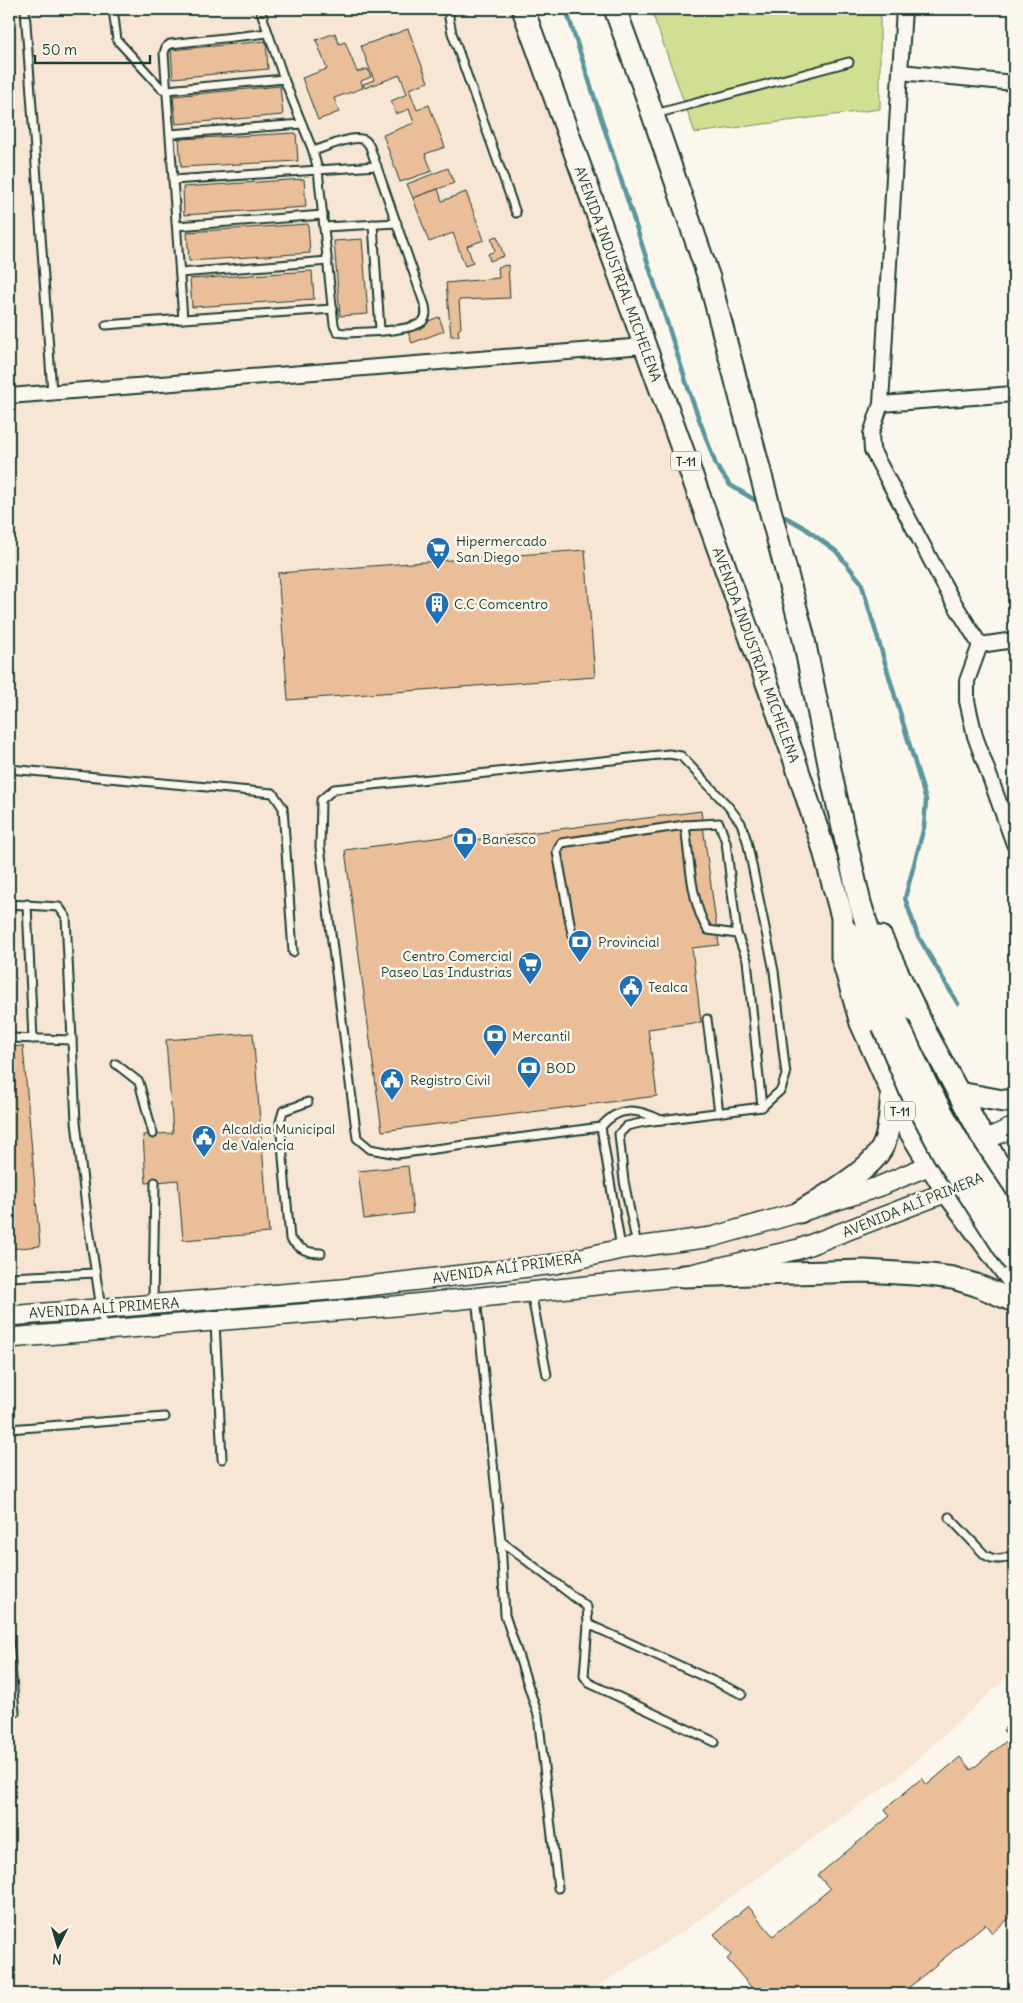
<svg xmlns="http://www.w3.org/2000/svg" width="1023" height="2003" viewBox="0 0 1023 2003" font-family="Delius,sans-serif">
<rect width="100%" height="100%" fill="#fbf7ec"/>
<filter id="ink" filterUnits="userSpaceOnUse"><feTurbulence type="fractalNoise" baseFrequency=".02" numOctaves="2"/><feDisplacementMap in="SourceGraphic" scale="10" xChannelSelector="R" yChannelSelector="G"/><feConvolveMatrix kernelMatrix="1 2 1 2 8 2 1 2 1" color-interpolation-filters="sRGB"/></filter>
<g filter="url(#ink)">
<!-- built -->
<polygon fill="#f6e6d3" points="9,9 523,9 842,917 1014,1295 1014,1671 893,1781 685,1930 585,1994 9,1994"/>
<!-- green -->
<polygon fill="#d1df93" stroke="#788e64" points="651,9 880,9 880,109 695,133"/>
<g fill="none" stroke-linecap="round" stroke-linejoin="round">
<!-- stream -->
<g stroke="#5a969b" stroke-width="4.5">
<polyline points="566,9 691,397 716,465 730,485 760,503"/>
<polyline points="778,513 803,527 836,551 861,582 926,800 924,827 905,898 917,934 958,1004"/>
</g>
</g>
<!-- building -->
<g fill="#eabe99" stroke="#1f3d34">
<polygon points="408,29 428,82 409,89 417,110 429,105 445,147 425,154 432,171 400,182 383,135 414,123 409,109 396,114 391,101 407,94 400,75 365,88 363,84 374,80 361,46"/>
<polygon points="335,33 339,44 345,42 357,72 368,69 371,77 361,81 363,88 334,98 339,112 318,120 302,78 327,69 316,40"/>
<polygon points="266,41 268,69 173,78 171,50"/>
<polygon points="280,86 283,115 176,124 173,96"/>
<polygon points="296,133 298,161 181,167 179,139"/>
<polygon points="448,168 454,183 413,198 407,184"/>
<polygon points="304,179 306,207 184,215 183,187"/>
<polygon points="438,189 442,201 466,192 484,240 467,246 473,263 465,266 453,233 429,242 413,198"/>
<polygon points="308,224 310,253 189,261 187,232"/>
<polygon points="497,236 504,256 490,261 488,254 495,251 491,238"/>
<polygon points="362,239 368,314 340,316 334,241"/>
<polygon points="508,265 510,298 459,300 461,328 458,330 459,336 451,336 446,283 499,278 498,267"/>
<polygon points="312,271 314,299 192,307 190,279"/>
<polygon points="439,317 444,331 412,343 407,329"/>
<polygon points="585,550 595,677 288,700 278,573"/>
<polygon points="701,811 719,945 692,948 701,1022 648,1029 657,1096 382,1131 345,850 465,834 466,841"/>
<polygon points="253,1033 269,1233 183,1240 178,1180 146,1183 143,1135 173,1133 166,1040"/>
<polygon points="23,1046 40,1246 9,1249 9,1047"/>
<polygon points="408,1166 413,1213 364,1219 358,1171"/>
<polygon points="1014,1720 1014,1914 992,1933 985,1924 901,1994 757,1994 727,1959 731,1955 714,1934 748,1906 773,1936 830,1889 818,1875 890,1816 885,1809 922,1778 927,1785 960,1757 971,1770 1010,1738 1003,1730"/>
</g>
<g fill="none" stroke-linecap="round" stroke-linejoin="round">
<defs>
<g id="lane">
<polyline points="25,9 52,392"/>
<polyline points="113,9 117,40 162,89 167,90 284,79"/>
<polyline points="450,9 449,18 452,33 516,213"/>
<polyline points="268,33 170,44 166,47 164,53 183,319 333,309"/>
<polyline points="655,114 849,62"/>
<polyline points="170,134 302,124"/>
<path d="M313,151C324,148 350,136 361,139C366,139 368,143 370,147L425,306C426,311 427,316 423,321C411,332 363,332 346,333L337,332L334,325L318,170L377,166"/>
<polyline points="173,180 318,170 313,151 284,79 260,9"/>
<polyline points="373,224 380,330"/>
<polyline points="177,226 323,215"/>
<polyline points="324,227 397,223"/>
<polyline points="180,273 328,261"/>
<polyline points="106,325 183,319"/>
<polyline points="9,769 273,793 283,808 293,952"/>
<polyline points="685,825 719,823 726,842 737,934"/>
<polyline points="9,904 59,907 66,917 72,1040"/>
<polyline points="27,904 33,1039"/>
<path d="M572,934L557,852L561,843L685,825C689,854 691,906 708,930L737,934L747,960L762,1107"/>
<polyline points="707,1019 719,1113"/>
<polyline points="9,1038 72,1040 76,1122 87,1215 104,1329"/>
<polyline points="116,1064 139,1082 153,1134"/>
<path d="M308,1102L283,1111L280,1122L290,1239C300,1249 307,1253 321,1253"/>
<path d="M601,1127C619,1105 638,1109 661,1120"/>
<polyline points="621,1248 601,1127 397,1154 370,1149 357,1138 320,847 321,800 334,789 669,754 681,756 728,806 741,823 747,841 774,971 786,1075 781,1090 762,1107 645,1122 627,1126 619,1134 624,1181 637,1246"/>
<polyline points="9,1277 96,1273"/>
<polyline points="531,1292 547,1375"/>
<polyline points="476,1297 501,1541 505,1615 538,1715 558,1888"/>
<polyline points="153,1302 155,1182"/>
<polyline points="215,1323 222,1459"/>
<polyline points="9,1429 165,1417"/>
<path d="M949,1517L985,1555C995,1561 1005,1560 1014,1553"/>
<polyline points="501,1541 587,1607 588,1624 584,1676 589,1683 715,1742"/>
<polyline points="588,1624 742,1694"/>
<polyline points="9,1641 15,1713"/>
<polyline points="1008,1994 1014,1989"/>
</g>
<g id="street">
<polyline points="900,72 904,9"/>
<polyline points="1014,83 900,72 881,404 871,434 872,450 951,598 980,645 1014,640"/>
<polyline points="9,396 644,346"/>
<polyline points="881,404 1014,394"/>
<polyline points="980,645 967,681 967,701 975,736 1014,844"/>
</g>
<g id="secondary">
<polyline points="971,1146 1014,1127"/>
<polyline points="988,1175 1014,1165"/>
<polyline points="9,1316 342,1289 555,1264 621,1249 712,1237 800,1212 878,1187 944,1159"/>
<polyline points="9,1338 395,1306 683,1276 799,1249 960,1187"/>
</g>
<g id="primary">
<polyline points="523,9 793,755 823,847 842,917 842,957 861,1023 908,1128 947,1192 1014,1282"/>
<polyline points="615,9 643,86 709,278 803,635 833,784 860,903 898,1024"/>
<polyline points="847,931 883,1026"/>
<polyline points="881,937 925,1031 984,1140 1014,1191"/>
<polyline points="959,1093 1003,1101 1014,1101"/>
<path d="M800,1212C823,1197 877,1168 885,1141C890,1127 890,1110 892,1095"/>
<polyline points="683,1276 865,1271 930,1275 953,1278 976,1285 1014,1301"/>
</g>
</defs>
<!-- lane casing -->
<use href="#lane" stroke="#1f3d34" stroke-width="11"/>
<!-- street casing -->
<use href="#street" stroke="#1f3d34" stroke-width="18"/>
<!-- secondary casing -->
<use href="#secondary" stroke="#1f3d34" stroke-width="22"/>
<!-- primary casing -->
<use href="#primary" stroke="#1f3d34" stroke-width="25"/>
<!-- lane -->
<use href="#lane" stroke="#fbf7ec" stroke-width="7"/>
<!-- street -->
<use href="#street" stroke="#fbf7ec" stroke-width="14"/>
<!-- secondary -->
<use href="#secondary" stroke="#fbf7ec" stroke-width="19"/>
<!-- primary -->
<use href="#primary" stroke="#fbf7ec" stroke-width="21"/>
<defs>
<g id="primary-bridge">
<polyline points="898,1024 927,1086 962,1148 1014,1226"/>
<polyline points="883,1026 910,1090 944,1155 1014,1263"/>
</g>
</defs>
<!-- primary-bridge casing -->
<use href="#primary-bridge" stroke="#1f3d34" stroke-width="25" stroke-linecap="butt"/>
<!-- primary-bridge -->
<use href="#primary-bridge" stroke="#fbf7ec" stroke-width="21"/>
</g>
</g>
<!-- icons -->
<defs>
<symbol id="supermarket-pin" viewBox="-11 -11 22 30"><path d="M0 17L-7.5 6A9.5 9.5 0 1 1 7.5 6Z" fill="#1f6fb2" stroke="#fbf7ec"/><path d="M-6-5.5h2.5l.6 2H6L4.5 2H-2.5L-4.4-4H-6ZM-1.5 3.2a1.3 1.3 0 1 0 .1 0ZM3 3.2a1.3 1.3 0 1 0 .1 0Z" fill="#fff"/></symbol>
<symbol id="building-pin" viewBox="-11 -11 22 30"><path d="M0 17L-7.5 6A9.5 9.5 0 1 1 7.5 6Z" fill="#1f6fb2" stroke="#fbf7ec"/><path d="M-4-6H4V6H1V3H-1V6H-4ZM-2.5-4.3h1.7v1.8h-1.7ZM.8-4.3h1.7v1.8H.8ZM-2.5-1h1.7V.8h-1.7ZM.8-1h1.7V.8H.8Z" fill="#fff"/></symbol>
<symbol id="bank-pin" viewBox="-11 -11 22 30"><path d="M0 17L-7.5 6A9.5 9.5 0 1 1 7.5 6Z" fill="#1f6fb2" stroke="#fbf7ec"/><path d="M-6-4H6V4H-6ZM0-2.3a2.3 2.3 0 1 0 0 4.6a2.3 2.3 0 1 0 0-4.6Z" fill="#fff"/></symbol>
<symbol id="civic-pin" viewBox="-11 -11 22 30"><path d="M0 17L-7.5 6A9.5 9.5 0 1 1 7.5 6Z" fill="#1f6fb2" stroke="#fbf7ec"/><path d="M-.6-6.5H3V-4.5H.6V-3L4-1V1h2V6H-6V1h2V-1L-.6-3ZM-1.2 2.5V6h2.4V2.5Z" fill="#fff"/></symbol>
</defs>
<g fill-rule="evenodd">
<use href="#supermarket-pin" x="424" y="535" width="28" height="38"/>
<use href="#building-pin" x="423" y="590" width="28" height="38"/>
<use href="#bank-pin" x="451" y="825" width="28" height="38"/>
<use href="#bank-pin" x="566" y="928" width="28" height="38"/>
<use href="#supermarket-pin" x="516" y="950" width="28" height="38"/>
<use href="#civic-pin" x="617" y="973" width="28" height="38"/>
<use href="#bank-pin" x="481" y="1022" width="28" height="38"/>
<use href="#bank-pin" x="515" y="1054" width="28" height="38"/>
<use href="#civic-pin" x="378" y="1066" width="28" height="38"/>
<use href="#civic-pin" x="190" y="1123" width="28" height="38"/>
</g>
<g text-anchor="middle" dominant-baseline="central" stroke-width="5" stroke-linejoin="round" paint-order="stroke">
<!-- shield labels -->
<g fill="#fbf7ec" stroke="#61756b" stroke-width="1">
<rect x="671" y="451.5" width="30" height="19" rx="4"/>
<rect x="885" y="1101.5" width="30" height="19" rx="4"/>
</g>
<g font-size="12" font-weight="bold" fill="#1f3d34">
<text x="686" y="461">T-11</text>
<text x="900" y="1111">T-11</text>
</g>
<!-- street labels -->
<g font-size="14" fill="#1f3d34" stroke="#fbf7ec">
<text transform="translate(618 274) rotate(70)">AVENIDA INDUSTRIAL MICHELENA</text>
<text transform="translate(756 655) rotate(70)">AVENIDA INDUSTRIAL MICHELENA</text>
<text transform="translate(913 1205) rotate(-22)">AVENIDA ALÍ PRIMERA</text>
<text transform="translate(507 1268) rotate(-8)">AVENIDA ALÍ PRIMERA</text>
<text transform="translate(104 1308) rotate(-4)">AVENIDA ALÍ PRIMERA</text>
</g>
<!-- poi labels -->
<g font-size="14" fill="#1f3d34" stroke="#fbf7ec" text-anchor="start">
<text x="456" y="541">Hipermercado<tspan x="456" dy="16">San Diego</tspan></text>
<text x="454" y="604">C.C Comcentro</text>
<text x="482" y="839">Banesco</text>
<text x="598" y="942">Provincial</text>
<text x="512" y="956" text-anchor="end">Centro Comercial<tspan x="512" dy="16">Paseo Las Industrias</tspan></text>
<text x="648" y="987">Tealca</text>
<text x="512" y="1036">Mercantil</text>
<text x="546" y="1068">BOD</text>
<text x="410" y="1080">Registro Civil</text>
<text x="222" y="1129">Alcaldia Municipal<tspan x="222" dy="16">de Valencia</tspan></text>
</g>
</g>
<!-- margin -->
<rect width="1023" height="2003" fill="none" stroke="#fbf7ec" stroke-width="30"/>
<rect x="15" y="15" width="993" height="1973" fill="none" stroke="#1f3d34" stroke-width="2" filter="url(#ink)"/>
<!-- north arrow -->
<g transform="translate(58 1946) rotate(185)" stroke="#fbf7ec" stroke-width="4" paint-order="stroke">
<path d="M0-4L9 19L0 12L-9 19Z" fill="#1f3d34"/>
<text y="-8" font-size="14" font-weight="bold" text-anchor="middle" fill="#1f3d34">N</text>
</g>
<!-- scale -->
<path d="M35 55v8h115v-8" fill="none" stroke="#1f3d34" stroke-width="2.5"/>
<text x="42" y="55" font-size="15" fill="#1f3d34" stroke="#fbf7ec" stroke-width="4" paint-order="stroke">50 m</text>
</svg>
